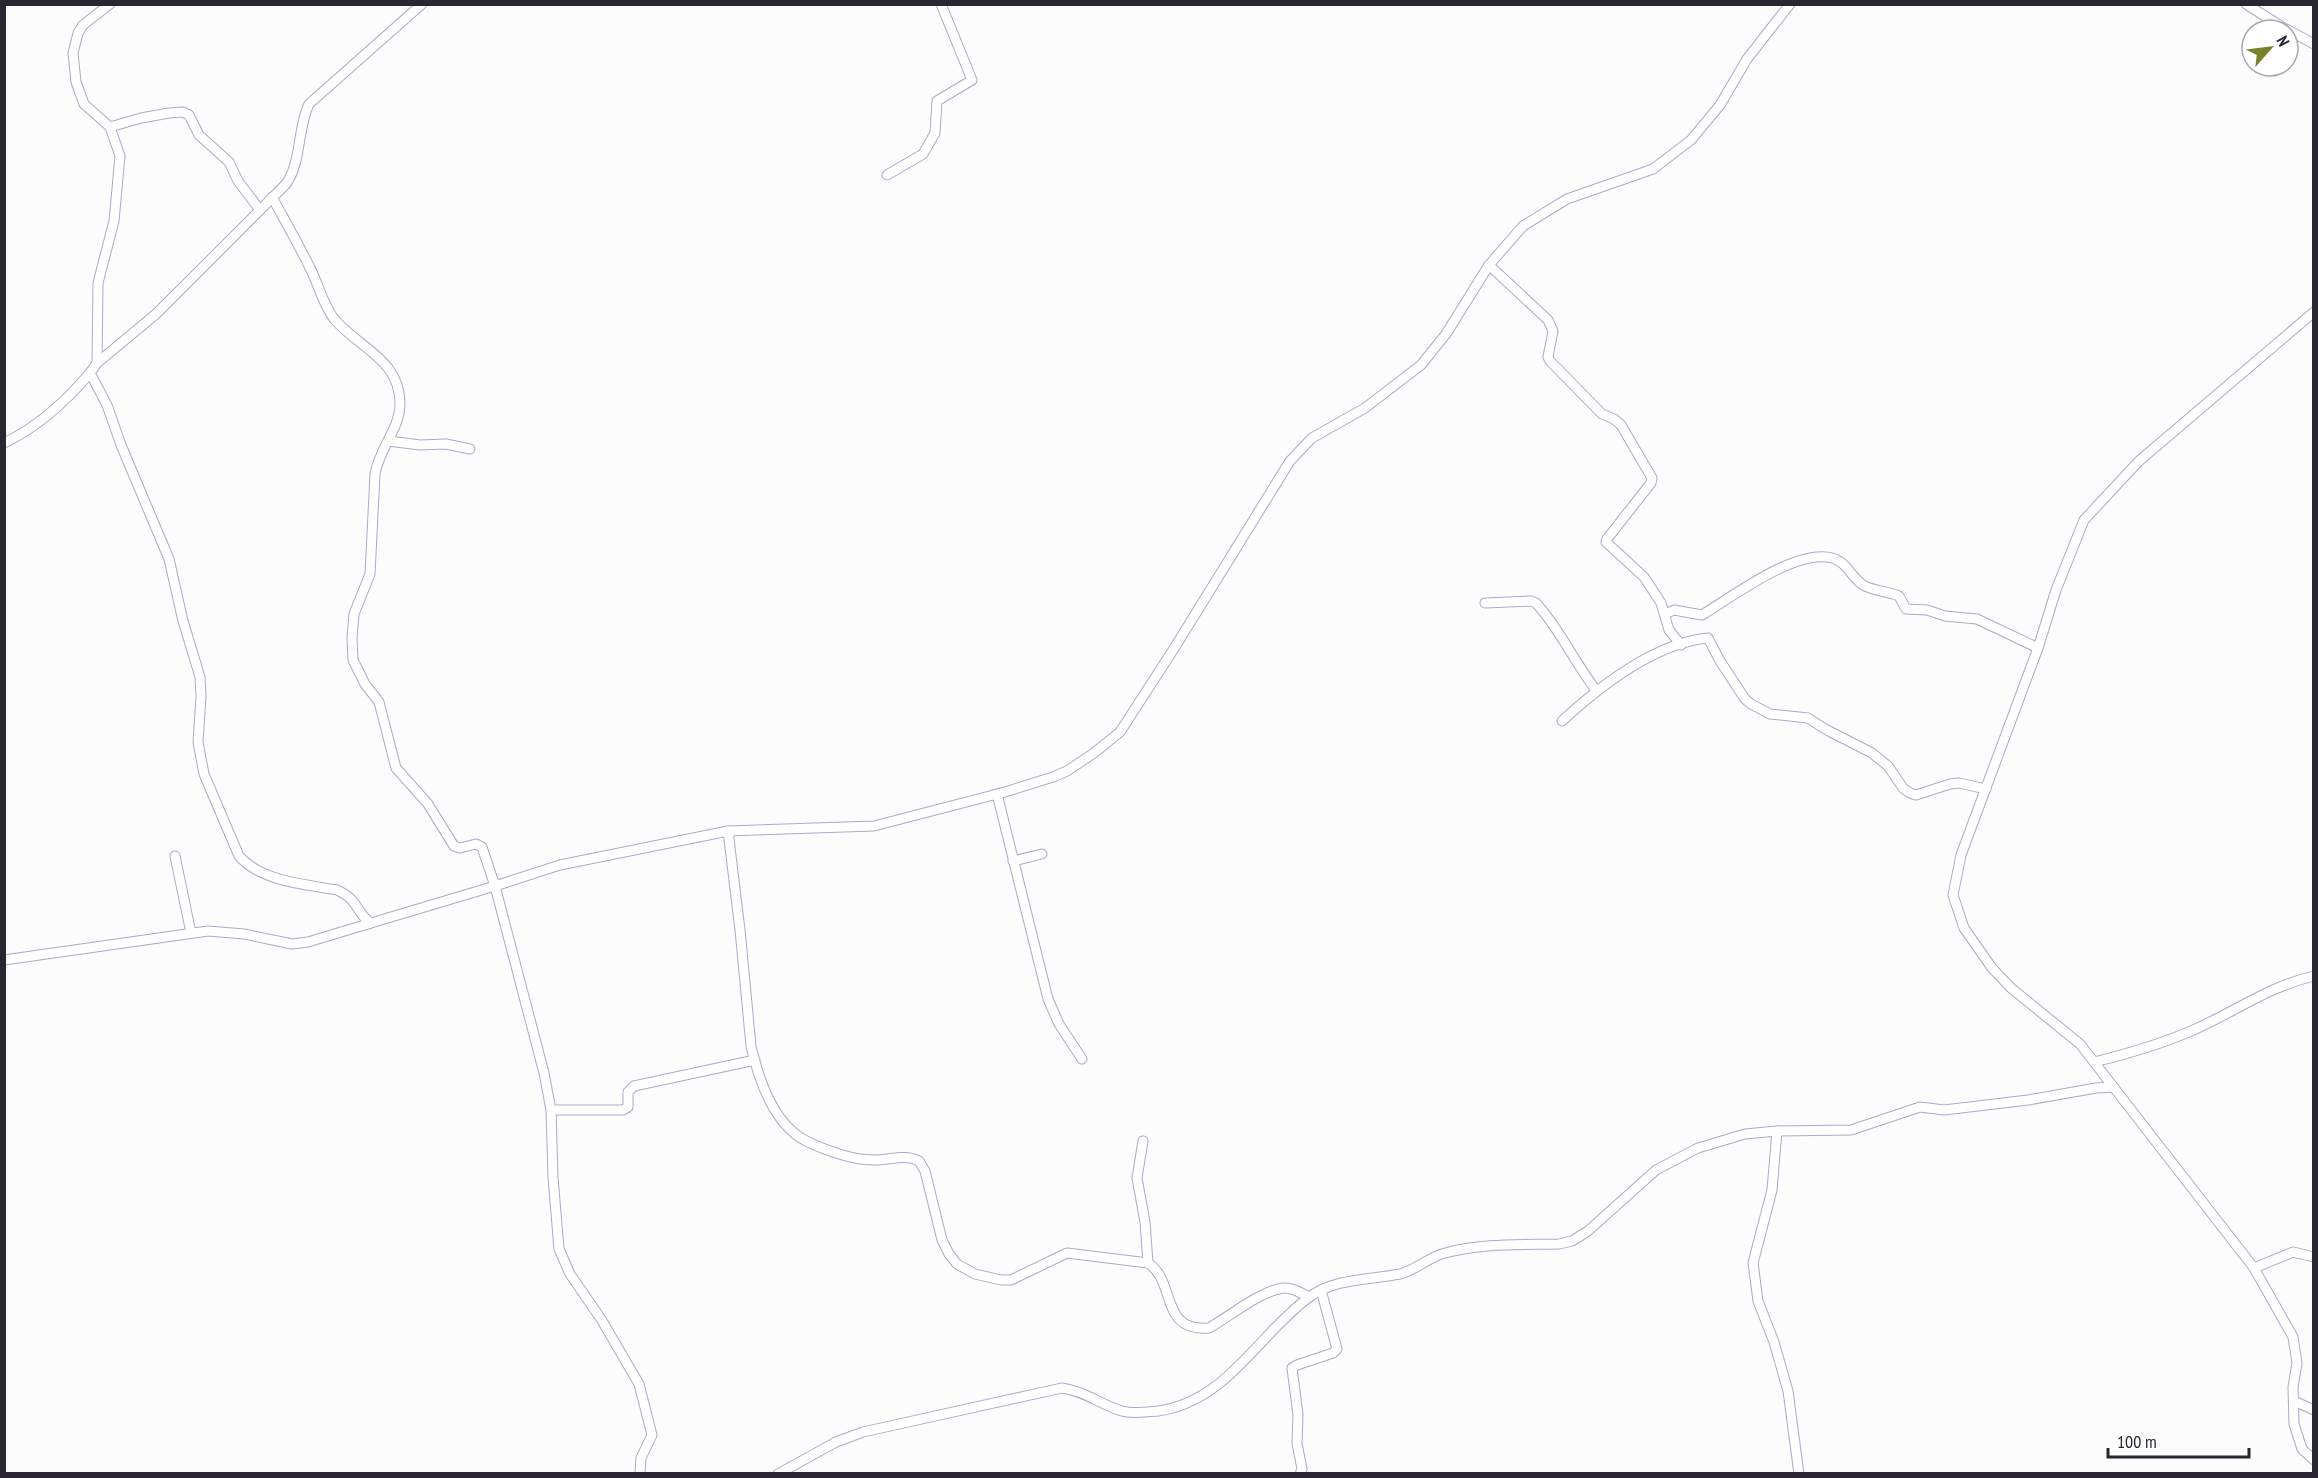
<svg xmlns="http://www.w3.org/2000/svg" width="2318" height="1478" viewBox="0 0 2318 1478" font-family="'PT Sans Narrow',sans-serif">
<rect width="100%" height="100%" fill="#fbfcfb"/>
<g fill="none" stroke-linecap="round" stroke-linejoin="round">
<defs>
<g id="minor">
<path d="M422,4L309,104C297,129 302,161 286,184L156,314L97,363L90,373L107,405L121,445L169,559L183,621L200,677L201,697L198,742L204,774L239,856C262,882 305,884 337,890C361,901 355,913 371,923L495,886L544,1073L551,1110L553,1177L559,1249L570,1274L601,1319L639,1384L652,1435L641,1458L640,1474"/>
<polyline points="2246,4 2287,30"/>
<polyline points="2288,30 2314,44"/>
<polyline points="110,127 141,118 169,113 183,112 189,115 199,135 229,162 238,181 260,210"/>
<polyline points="887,175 923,154 935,133 937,101 972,80 941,4"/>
<path d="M272,197C285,221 299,245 311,270C319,286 324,307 335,320C359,348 401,360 400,405C399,430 379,449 375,474L370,574L354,614L352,637L353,660L365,684L379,702L396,768L428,804L454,846L460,848L476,844L482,847L495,886L560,865L728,831L874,826L1005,792L1053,777L1067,771L1094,753L1120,732L1175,647L1290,461L1312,438L1365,408L1421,365L1446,334L1489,265L1523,226L1567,199L1653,169L1691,140L1720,105L1747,59L1790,4"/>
<polyline points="1489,265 1548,320 1553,331 1548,357 1550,361 1602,414 1614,419 1621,425 1652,478 1651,483 1607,539 1606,542 1644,577 1661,603 1669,630 1681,645"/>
<polyline points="2314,312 2139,461 2084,520 2056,590 2038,648 1961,855 1953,895 1964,928 1992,968 2011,988 2080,1044 2254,1268 2293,1337 2297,1363 2293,1387 2294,1424 2302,1449 2314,1460"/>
<polyline points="97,363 98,283 114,221 120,156 110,127 84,104 76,82 73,53 78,33 83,25 110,4"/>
<polyline points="388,441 420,445 446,444 470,449"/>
<path d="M4,443C36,428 67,400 90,373"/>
<path d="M1485,603L1531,601L1536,603C1560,629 1574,662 1596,690"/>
<path d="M1665,614L1674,610L1702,615C1732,597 1796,548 1832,558C1847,562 1851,577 1863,585C1873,591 1888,591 1899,596L1906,609L1927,610L1945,616L1977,619L2038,648"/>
<path d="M1562,721C1600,686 1655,643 1708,638L1720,661L1745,699L1751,704L1770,714L1808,718L1825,729L1872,753L1888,766L1903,788L1910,793L1916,795L1950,784L1959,783L1986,789"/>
<polyline points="997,794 1048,999 1059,1024 1082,1059"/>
<path d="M728,831L740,930L751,1046C758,1077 772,1117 798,1136C809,1144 824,1149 836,1153C848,1157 860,1160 873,1160C888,1161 904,1153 919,1161L925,1171L942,1240L949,1254L957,1264L975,1274L1001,1280H1011L1067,1253L1148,1263C1177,1282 1159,1332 1209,1328C1229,1317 1260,1291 1283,1288C1292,1287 1301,1293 1309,1297"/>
<polyline points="175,856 191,933"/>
<polyline points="1013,861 1042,854"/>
<polyline points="4,960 208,931 244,934 292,944 308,942 371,923"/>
<path d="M2094,1062C2127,1054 2161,1044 2191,1031C2233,1013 2269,986 2314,976"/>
<polyline points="551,1110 623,1110 628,1107 628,1092 634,1086 755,1060"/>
<polyline points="1777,1131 1772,1190 1753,1263 1758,1301 1774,1342 1788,1391 1799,1474"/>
<polyline points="1143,1141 1137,1178 1145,1222 1148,1263"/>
<polyline points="2254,1268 2293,1252 2314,1257"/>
<polyline points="2294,1401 2314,1410"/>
<path d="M778,1474L836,1442L863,1432L1062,1388C1085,1391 1101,1405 1122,1411C1132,1414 1147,1412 1158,1411C1226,1402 1258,1335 1308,1298C1334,1278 1369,1280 1400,1274C1416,1270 1429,1257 1445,1253C1482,1243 1521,1245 1559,1244L1572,1241L1588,1231L1656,1170L1698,1148L1745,1134L1777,1131L1851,1130L1920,1107L1944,1110L2028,1100L2096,1088L2114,1087"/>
<polyline points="1300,1474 1302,1469 1297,1443 1298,1415 1292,1368 1297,1365 1333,1353 1337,1349 1321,1290"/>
</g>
</defs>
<!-- minor casing -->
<use href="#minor" stroke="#afa8c6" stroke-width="11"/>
<!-- minor -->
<use href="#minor" stroke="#fff" stroke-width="9"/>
</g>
<!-- border -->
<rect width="2318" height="1478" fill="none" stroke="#292632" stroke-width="12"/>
<!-- north arrow -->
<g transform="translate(2270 48) rotate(62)"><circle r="28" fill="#ffffff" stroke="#a9a8ad" stroke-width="1.5"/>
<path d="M0-4.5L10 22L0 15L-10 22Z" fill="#76802d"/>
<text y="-9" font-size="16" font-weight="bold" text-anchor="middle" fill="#292632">N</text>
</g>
<!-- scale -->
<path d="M2108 1448v9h141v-9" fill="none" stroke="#292632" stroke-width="3"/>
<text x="2117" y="1448" font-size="18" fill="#292632" stroke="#ffffff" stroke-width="4.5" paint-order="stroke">100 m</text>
</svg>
